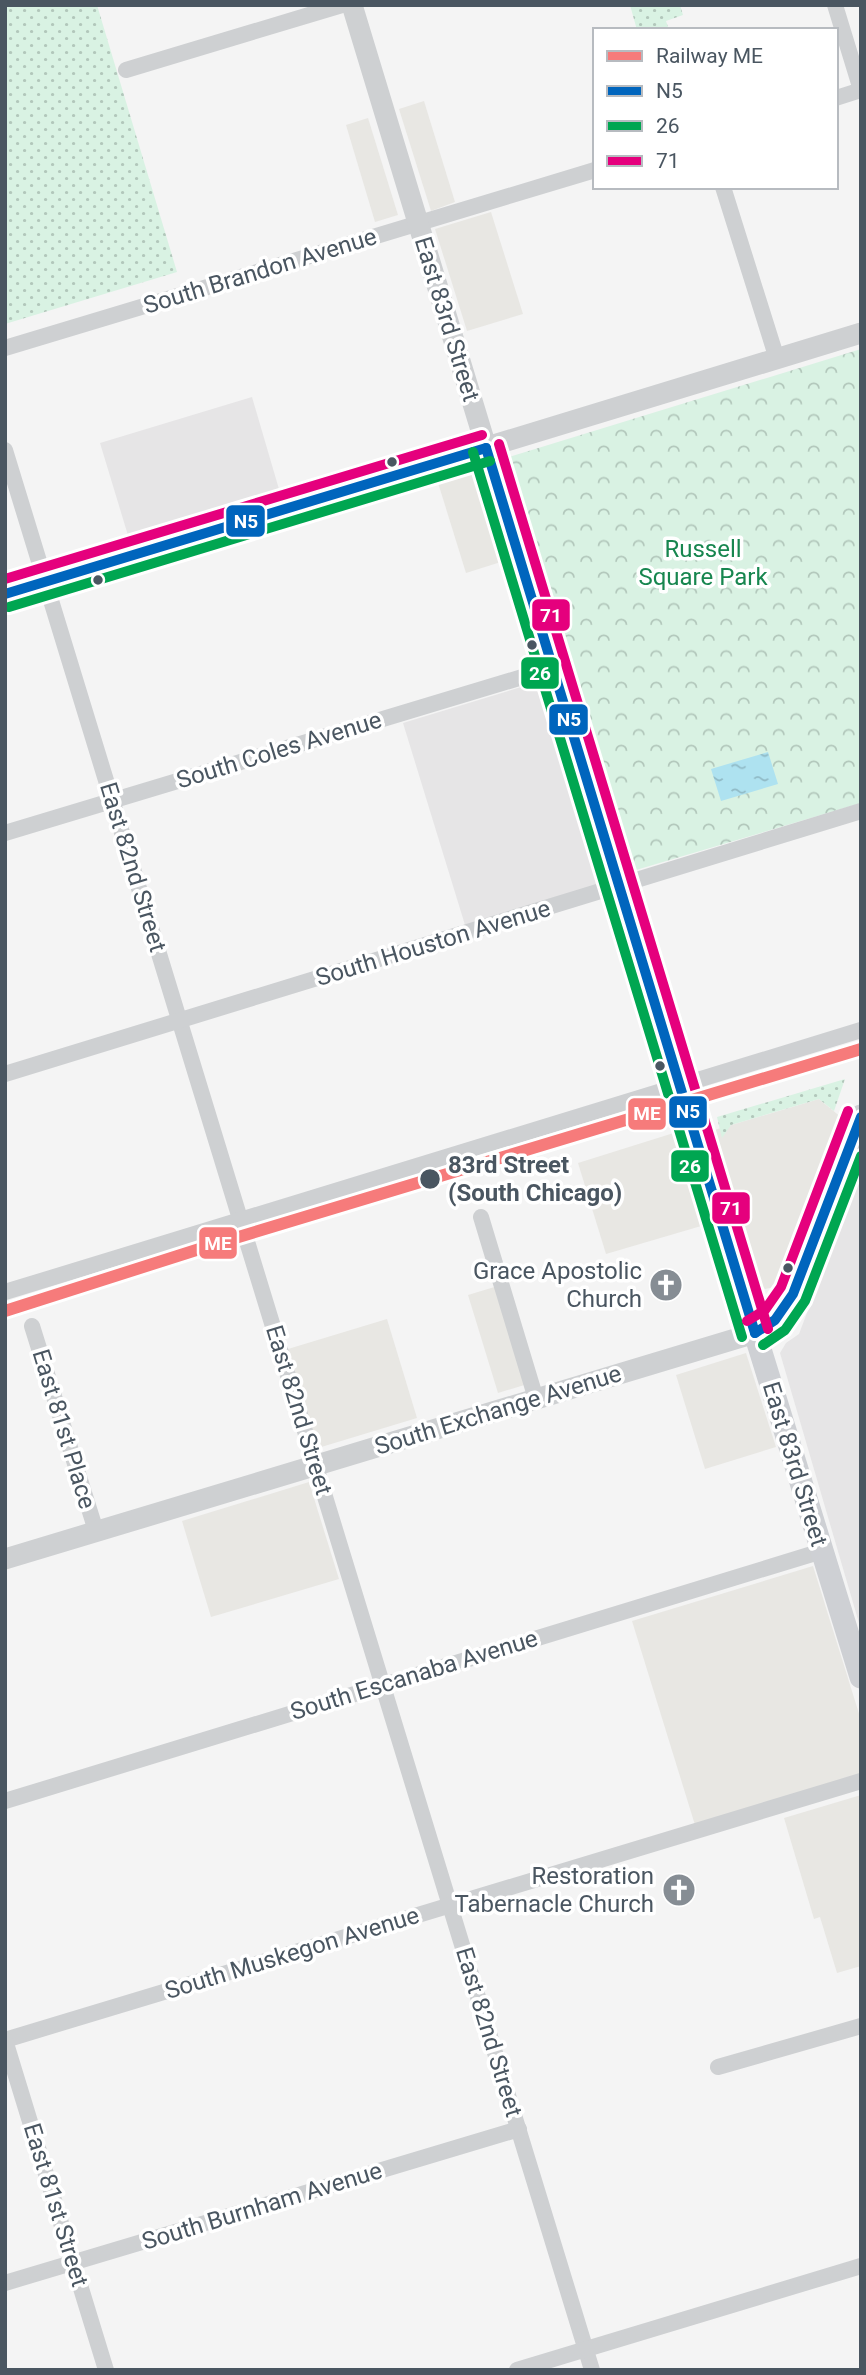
<svg xmlns="http://www.w3.org/2000/svg" width="866" height="2375" viewBox="0 0 866 2375" font-family="Roboto,sans-serif">
<defs>
<pattern id="grass-dots" width="8" height="8" patternUnits="userSpaceOnUse" patternTransform="scale(1.75)"><rect width="8" height="8" fill="#d9f2e3"/><path d="M2 2h.1M6 6h.1" fill="none" stroke="#b2c7bb" stroke-width="1.8" stroke-linecap="round"/></pattern>
<pattern id="forest-crowns" width="20" height="18" patternUnits="userSpaceOnUse" patternTransform="scale(1.75)"><rect width="20" height="18" fill="#d9f2e3"/><path d="M2 6a3 3 0 1 1 6 0M12 15a3 3 0 1 1 6 0" fill="none" stroke="#b2c7bb"/></pattern>
<pattern id="water-ripples" width="26" height="14" patternUnits="userSpaceOnUse" patternTransform="scale(1.75)"><rect width="26" height="14" fill="#aee2f0"/><path d="M2 4q2-2 4 0t4 0M15 11q2-2 4 0t4 0" fill="none" stroke="#90bac6"/></pattern>
</defs>
<rect width="100%" height="100%" fill="#f4f4f4"/>
<!-- commercial -->
<g fill="#e8e7e3">
<polygon points="424,101 455,202 431,211 399,109"/>
<polygon points="368,118 398,215 375,222 346,125"/>
<polygon points="491,212 523,314 467,331 435,229"/>
<polygon points="474,461 504,561 466,573 435,473"/>
<polygon points="819,1099 842,1118 779,1282 775,1287 765,1289 757,1281 711,1131"/>
<polygon points="680,1131 708,1224 606,1254 578,1163"/>
<polygon points="501,1285 531,1383 498,1393 468,1295"/>
<polygon points="387,1319 417,1418 318,1448 288,1349"/>
<polygon points="746,1353 776,1447 705,1469 676,1375"/>
<polygon points="309,1482 339,1579 211,1617 182,1521"/>
<polygon points="813,1566 861,1720 861,1774 695,1825 632,1621"/>
<polygon points="861,1795 861,1966 837,1973 820,1917 814,1919 784,1818"/>
</g>
<!-- education -->
<g fill="#e6e5e6">
<polygon points="252,397 281,496 130,542 100,443"/>
<polygon points="541,681 602,884 465,925 403,723"/>
<polygon points="861,1169 861,1630 780,1353 786,1343 799,1334"/>
</g>
<!-- grass -->
<g fill="url(#grass-dots)">
<polygon points="5,5 97,5 177,272 5,324"/>
<polygon points="630,5 680,5 683,15 666,21 669,30 637,30"/>
<polygon points="845,1079 834,1111 819,1099 731,1125 722,1138 717,1117"/>
</g>
<!-- forest -->
<polygon fill="url(#forest-crowns)" points="861,349 861,803 636,870 628,864 510,469 509,457"/>
<!-- water -->
<polygon fill="url(#water-ripples)" points="768,752 778,784 721,801 711,769"/>
<g fill="none" stroke-linecap="round" stroke-linejoin="round">
<!-- minor -->
<g stroke="#ced0d2" stroke-width="16">
<polyline points="835,5 861,90"/>
<polyline points="126,70 342,5"/>
<polyline points="836,98 861,90"/>
<polyline points="723,187 777,359"/>
<polyline points="5,348 595,170"/>
<polyline points="5,450 592,2370"/>
<polyline points="5,833 552,668"/>
<polyline points="5,1074 861,811"/>
<polyline points="481,1217 536,1399"/>
<polyline points="5,1292 861,1030"/>
<polyline points="32,1326 96,1531"/>
<polyline points="5,1801 822,1551"/>
<polyline points="5,2040 861,1781"/>
<polyline points="5,2040 106,2370"/>
<polyline points="718,2067 861,2026"/>
<polyline points="5,2283 519,2129"/>
<polyline points="517,2370 861,2266"/>
</g>
<!-- tertiary -->
<g stroke="#ced0d2" stroke-width="21">
<polyline points="5,594 861,333"/>
<polyline points="5,1559 755,1333 352,5"/>
</g>
<!-- secondary -->
<polyline stroke="#ced0d4" stroke-width="23" points="861,1116 793,1294 775,1320 755,1333 861,1677"/>
<defs>
<g id="bus-1">
<polyline points="486,448 755,1333"/>
<polyline points="5,594 486,448"/>
<polyline points="755,1333 775,1320 793,1294 861,1117"/>
</g>
<g id="bus-2">
<polyline points="473,452 742,1337"/>
<polyline points="9,607 490,461"/>
<polyline points="763,1345 785,1330 805,1301 861,1156"/>
</g>
<g id="bus-3">
<polyline points="499,444 768,1329"/>
<polyline points="5,579 482,435"/>
<polyline points="747,1321 765,1310 781,1287 848,1111"/>
</g>
</defs>
<!-- bus-1 casing -->
<use href="#bus-1" stroke="#fff" stroke-width="16"/>
<!-- bus-2 casing -->
<use href="#bus-2" stroke="#fff" stroke-width="16"/>
<!-- bus-3 casing -->
<use href="#bus-3" stroke="#fff" stroke-width="16"/>
<!-- bus-1 -->
<use href="#bus-1" stroke="#0065bd" stroke-width="10"/>
<!-- bus-2 -->
<use href="#bus-2" stroke="#00a651" stroke-width="10"/>
<!-- bus-3 -->
<use href="#bus-3" stroke="#e5007d" stroke-width="10"/>
<defs>
<polyline id="rail-1" points="5,1311 212,1245 861,1049"/>
</defs>
<!-- rail-1 casing -->
<use href="#rail-1" stroke="#fff" stroke-width="18"/>
<!-- rail-1 -->
<use href="#rail-1" stroke="#f67b7b" stroke-width="12"/>
</g>
<!-- icons -->
<defs>
<symbol id="church-disc" viewBox="-11 -11 22 22"><circle r="9.5" fill="#868d94" stroke="#fff"/><path d="M-1.2-6h2.4v3.5h3.3v2.4h-3.3V6h-2.4V-.1h-3.3v-2.4h3.3Z" fill="#fff"/></symbol>
</defs>
<g fill-rule="evenodd">
<use href="#church-disc" x="647" y="1266" width="38" height="38"/>
<use href="#church-disc" x="660" y="1871" width="38" height="38"/>
</g>
<!-- markers -->
<g fill="#4a5661" stroke="#fff" stroke-width="2.5">
<circle cx="392" cy="462" r="6"/>
<circle cx="98" cy="580" r="6"/>
<circle cx="532" cy="645" r="6"/>
<circle cx="660" cy="1066" r="6"/>
<circle cx="430" cy="1179" r="11"/>
<circle cx="788" cy="1268" r="6"/>
</g>
<g text-anchor="middle" dominant-baseline="central" stroke-width="7" stroke-linejoin="round" paint-order="stroke">
<!-- street labels -->
<g font-size="24" fill="#4a5661" stroke="#fff">
<text transform="translate(260 271) rotate(-17)">South Brandon Avenue</text>
<text transform="translate(447 319) rotate(73)">East 83rd Street</text>
<text transform="translate(279 750) rotate(-17)">South Coles Avenue</text>
<text transform="translate(133 867) rotate(73)">East 82nd Street</text>
<text transform="translate(433 943) rotate(-17)">South Houston Avenue</text>
<text transform="translate(299 1410) rotate(73)">East 82nd Street</text>
<text transform="translate(498 1410) rotate(-17)">South Exchange Avenue</text>
<text transform="translate(64 1429) rotate(73)">East 81st Place</text>
<text transform="translate(795 1464) rotate(73)">East 83rd Street</text>
<text transform="translate(414 1675) rotate(-17)">South Escanaba Avenue</text>
<text transform="translate(292 1953) rotate(-17)">South Muskegon Avenue</text>
<text transform="translate(489 2032) rotate(73)">East 82nd Street</text>
<text transform="translate(56 2205) rotate(73)">East 81st Street</text>
<text transform="translate(262 2206) rotate(-17)">South Burnham Avenue</text>
</g>
<!-- park labels -->
<g font-size="24" fill="#17864f" stroke="#fff">
<text x="703" y="549">Russell<tspan x="703" dy="28">Square Park</tspan></text>
</g>
<!-- stop labels -->
<g font-size="24" font-weight="bold" fill="#4a5661" stroke="#fff" text-anchor="start">
<text x="448" y="1165">83rd Street<tspan x="448" dy="28">(South Chicago)</tspan></text>
</g>
<!-- poi labels -->
<g font-size="24" fill="#4a5661" stroke="#fff" text-anchor="end">
<text x="642" y="1271">Grace Apostolic<tspan x="642" dy="28">Church</tspan></text>
<text x="654" y="1876">Restoration<tspan x="654" dy="28">Tabernacle Church</tspan></text>
</g>
</g>
<g stroke="#fff" stroke-width="2.5">
<rect x="225" y="504" width="41" height="34" rx="7" fill="#0065bd"/>
<rect x="531" y="598" width="40" height="34" rx="7" fill="#e5007d"/>
<rect x="520" y="656" width="40" height="34" rx="7" fill="#00a651"/>
<rect x="548" y="703" width="41" height="33" rx="7" fill="#0065bd"/>
<rect x="668" y="1095" width="40" height="34" rx="7" fill="#0065bd"/>
<rect x="627" y="1097" width="40" height="34" rx="7" fill="#f67b7b"/>
<rect x="670" y="1149" width="40" height="34" rx="7" fill="#00a651"/>
<rect x="711" y="1191" width="40" height="34" rx="7" fill="#e5007d"/>
<rect x="198" y="1226" width="40" height="34" rx="7" fill="#f67b7b"/>
</g>
<g font-size="19" text-anchor="middle" font-weight="bold" fill="#fff">
<text x="246" y="528">N5</text>
<text x="551" y="622">71</text>
<text x="540" y="680">26</text>
<text x="569" y="726">N5</text>
<text x="688" y="1118">N5</text>
<text x="647" y="1120">ME</text>
<text x="690" y="1173">26</text>
<text x="731" y="1215">71</text>
<text x="218" y="1250">ME</text>
</g>
<!-- border -->
<rect width="866" height="2375" fill="none" stroke="#4a5661" stroke-width="14"/>
<!-- legend -->
<rect x="593" y="28" width="245" height="161" fill="#ffffff" stroke="#b7bbc0" stroke-width="2"/>
<rect x="607" y="51" width="35" height="10" fill="#f67b7b" stroke="#b7bbc0" stroke-width="2"/>
<text x="656" y="63" font-size="21" fill="#4a5661">Railway ME</text>
<rect x="607" y="86" width="35" height="10" fill="#0065bd" stroke="#b7bbc0" stroke-width="2"/>
<text x="656" y="98" font-size="21" fill="#4a5661">N5</text>
<rect x="607" y="121" width="35" height="10" fill="#00a651" stroke="#b7bbc0" stroke-width="2"/>
<text x="656" y="133" font-size="21" fill="#4a5661">26</text>
<rect x="607" y="156" width="35" height="10" fill="#e5007d" stroke="#b7bbc0" stroke-width="2"/>
<text x="656" y="168" font-size="21" fill="#4a5661">71</text>
</svg>
